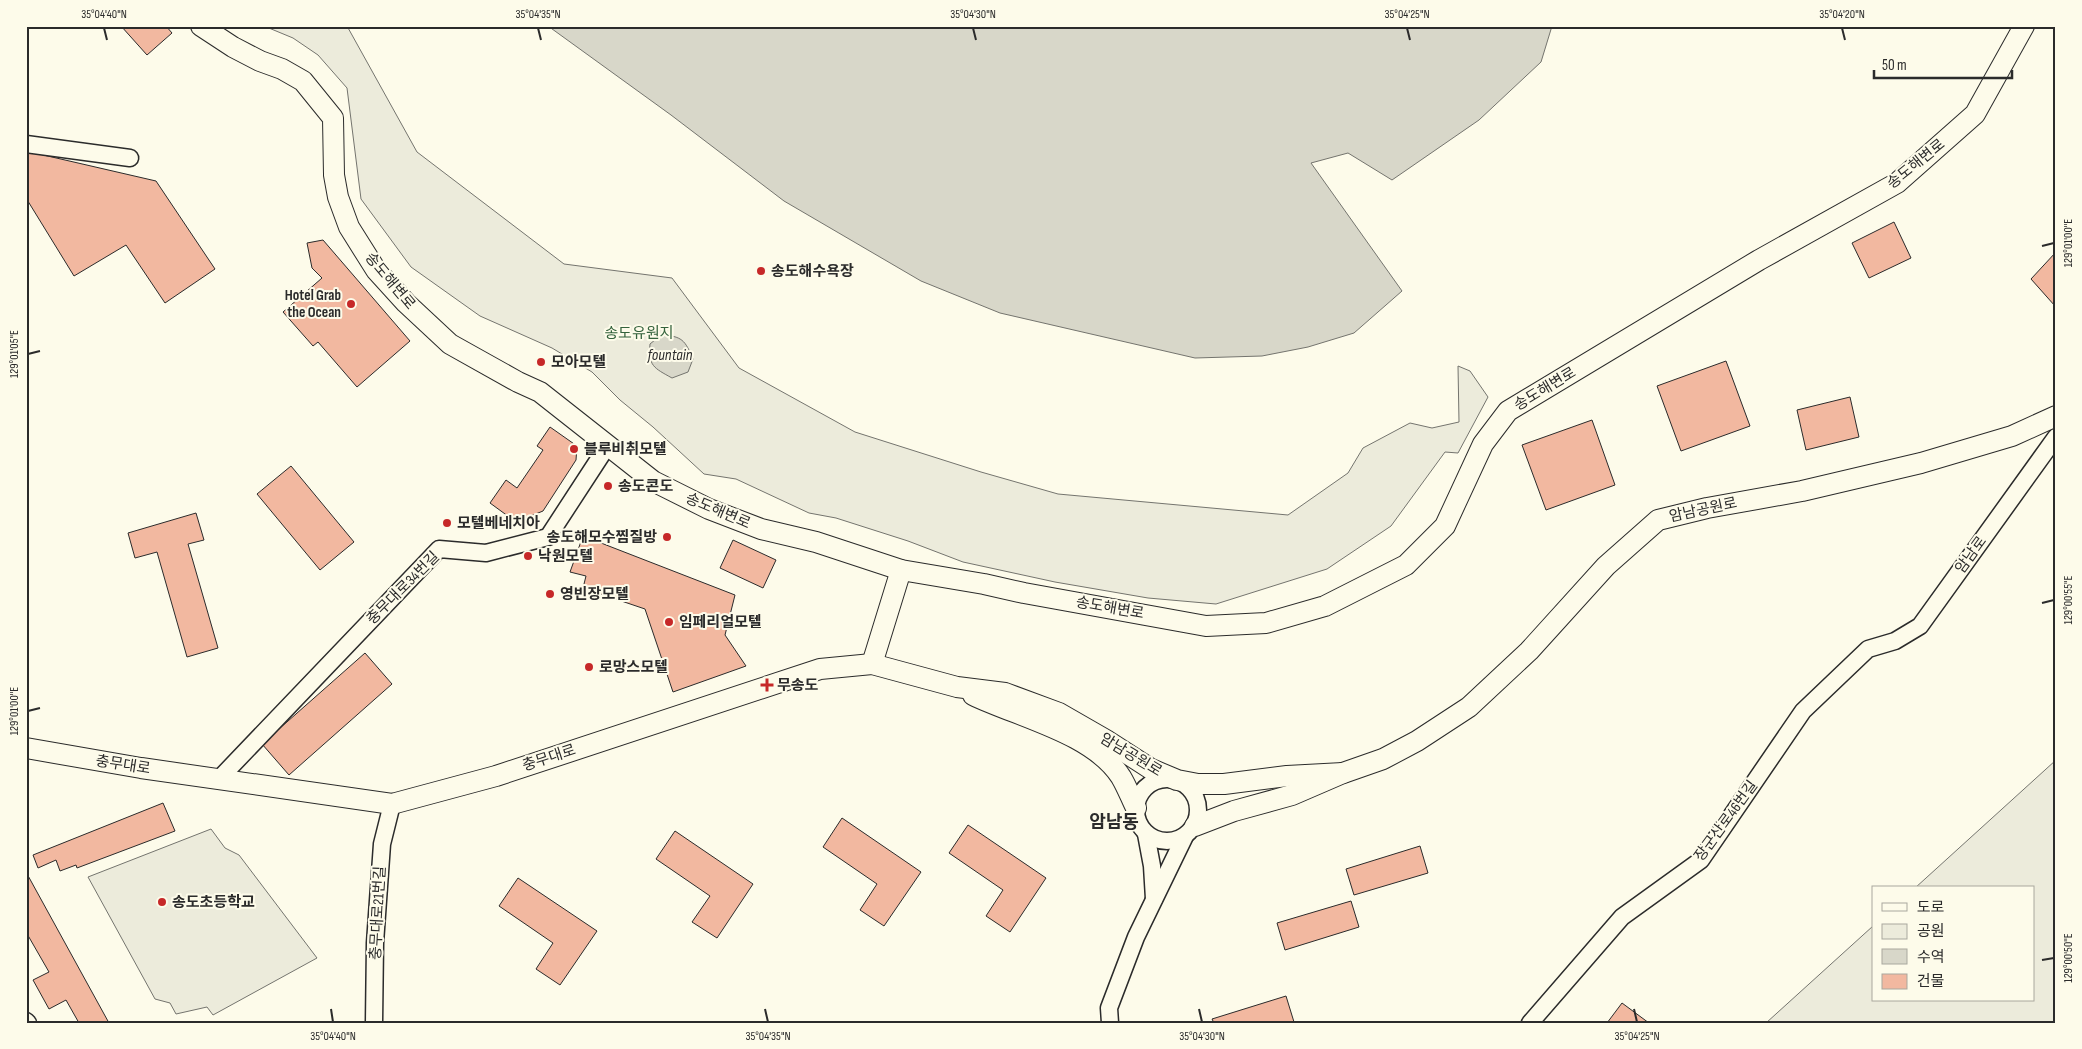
<svg xmlns="http://www.w3.org/2000/svg" width="2082" height="1049" viewBox="0 0 2082 1049" font-family="'Sofia Sans Condensed','Noto Sans KR',sans-serif">
<rect width="100%" height="100%" fill="#fdfbea"/>
<!-- green -->
<g fill="#ecebdb" stroke="#74746e">
<polygon points="264,26 347,26 417,152 564,264 672,278 739,368 855,432 981,472 1058,494 1288,515 1348,473 1363,448 1410,423 1432,428 1459,422 1458,366 1470,371 1488,397 1458,453 1445,452 1391,526 1327,569 1216,604 1148,598 1055,582 963,562 908,541 836,518 809,513 736,479 704,474 653,427 620,400 592,372 552,348 480,316 411,267 361,199 347,88 318,55 293,38"/>
<polygon points="2056,760 2056,1023 1766,1023 1873,926 1873,1000 2033,1000 2033,888 1915,888"/>
<polygon points="211,829 225,848 239,855 317,958 213,1015 207,1007 176,1014 170,1003 155,999 88,877"/>
</g>
<!-- water -->
<g fill="#d8d7c9" stroke="#74746e">
<polygon points="548,26 1552,26 1541,62 1479,120 1392,180 1348,153 1311,163 1402,291 1354,333 1308,347 1262,356 1195,358 1000,313 921,281 784,201 671,115"/>
<path d="M661,335C682,336 685,340 693,359L688,372L672,378C654,368 648,366 650,344Z"/>
</g>
<!-- building -->
<g fill="#f2b8a0" stroke="#2b2b2b">
<polygon points="121,26 166,26 172,33 147,55"/>
<polygon points="26,151 156,181 215,269 165,303 126,245 74,276 26,198"/>
<polygon points="1894,222 1911,258 1869,278 1852,243"/>
<polygon points="323,240 410,341 357,387 318,342 313,346 283,312 322,278 312,268 307,243"/>
<polygon points="2056,252 2056,306 2055,306 2031,279"/>
<polygon points="1726,361 1750,426 1681,451 1657,386"/>
<polygon points="1850,397 1859,437 1806,450 1797,410"/>
<polygon points="1592,420 1615,485 1546,510 1522,445"/>
<polygon points="550,427 577,446 576,460 543,511 516,522 490,503 506,480 517,488 543,450 537,446"/>
<polygon points="291,466 354,542 320,570 257,494"/>
<polygon points="196,513 204,540 188,544 218,648 187,657 157,552 135,558 128,533"/>
<polygon points="583,536 735,595 725,635 746,666 673,692 645,609 583,588 586,576 570,572"/>
<polygon points="733,540 776,560 763,588 720,568"/>
<polygon points="365,653 392,684 289,775 262,744"/>
<polygon points="163,803 175,831 77,868 76,865 60,871 56,860 38,868 33,855"/>
<polygon points="842,818 921,872 884,926 860,910 877,884 823,847"/>
<polygon points="968,825 1046,878 1010,932 986,916 1003,890 949,853"/>
<polygon points="675,831 753,884 717,938 692,922 710,896 656,859"/>
<polygon points="1420,846 1428,873 1354,895 1346,869"/>
<polygon points="26,872 109,1023 79,1023 66,1000 49,1009 33,980 49,972 26,932"/>
<polygon points="518,878 597,931 560,985 536,969 553,943 499,906"/>
<polygon points="1351,901 1359,927 1285,950 1277,923"/>
<polygon points="1286,996 1294,1022 1214,1023 1212,1019"/>
<polygon points="1622,1003 1649,1023 1607,1023"/>
</g>
<g fill="none" stroke-linecap="round" stroke-linejoin="round">
<defs>
<g id="minor">
<polyline points="26,144 130,158"/>
<polyline points="220,778 439,549 486,553 548,537 608,445"/>
<circle cx="1167" cy="810" r="31"/>
<polyline points="1146,834 1152,866 1154,899"/>
<polyline points="26,1021 28,1023"/>
<polyline points="374,1023 375,943 382,844 392,804"/>
<polyline points="1110,1023 1109,1008 1136,937 1185,836"/>
<polyline points="1530,1023 1622,917 1701,860 1803,711 1868,649 1895,641 1920,626 2056,437"/>
</g>
<g id="tertiary">
<polyline points="201,26 233,47 260,61 282,69 303,81 333,118 334,175 338,197 349,227 376,270 406,303 450,344 518,382 540,392 653,481 709,509 761,529 816,542 901,570 984,584 1024,593 1206,626 1266,623 1325,606 1406,565 1445,526 1483,444 1508,411 1759,260 1897,183 1975,114 2024,26"/>
<polyline points="872,664 901,570"/>
<path d="M973,695C1018,717 1093,733 1121,777C1127,787 1131,798 1136,808"/>
<polyline points="26,748 141,768 392,804 496,776 820,669 872,664 957,687 1005,693 1059,713 1106,740 1151,769 1177,780 1198,784 1224,784 1287,776 1343,773"/>
<polyline points="1195,826 1234,811 1292,795 1343,773 1383,759 1417,741 1469,707 1529,651 1606,566 1658,520 1707,508 1802,491 1921,463 2012,436 2056,416"/>
</g>
</defs>
<!-- minor casing -->
<use href="#minor" stroke="#2b2b2b" stroke-width="19"/>
<!-- tertiary casing -->
<use href="#tertiary" stroke="#2b2b2b" stroke-width="22"/>
<!-- minor -->
<use href="#minor" stroke="#fdfbea" stroke-width="16"/>
<!-- tertiary -->
<use href="#tertiary" stroke="#fdfbea" stroke-width="20"/>
</g>
<!-- ticks -->
<path fill="none" stroke="#2b2b2b" stroke-width="2" d="M104,28L107,40M538,28L541,40M973,28L976,40M1407,28L1410,40M1842,28L1845,40M2042,246L2054,243M28,354L40,351M2042,603L2054,600M28,711L40,708M2042,960L2054,958M331,1009L333,1022M765,1009L768,1022M1199,1009L1202,1022M1634,1009L1637,1022"/>
<!-- markers -->
<g fill="#c62828" stroke="#fdfbea" stroke-width="2">
<circle cx="761" cy="271" r="5"/>
<circle cx="351" cy="304" r="5"/>
<circle cx="541" cy="362" r="5"/>
<circle cx="574" cy="449" r="5"/>
<circle cx="608" cy="486" r="5"/>
<circle cx="447" cy="523" r="5"/>
<circle cx="667" cy="537" r="5"/>
<circle cx="528" cy="556" r="5"/>
<circle cx="550" cy="594" r="5"/>
<circle cx="669" cy="622" r="5"/>
<circle cx="589" cy="667" r="5"/>
<path d="M764.5 677.5h5v5h5v5h-5v5h-5v-5h-5v-5h5z"/>
<circle cx="162" cy="902" r="5"/>
</g>
<g text-anchor="middle" dominant-baseline="central" stroke-width="4" stroke-linejoin="round" paint-order="stroke">
<!-- street labels -->
<g font-size="15" fill="#2b2b2b" stroke="#fdfbea">
<text transform="translate(1916 164) rotate(-39)">송도해변로</text>
<text transform="translate(390 281) rotate(50)">송도해변로</text>
<text transform="translate(1545 389) rotate(-31)">송도해변로</text>
<text transform="translate(1703 510) rotate(-12)">암남공원로</text>
<text transform="translate(718 511) rotate(23)">송도해변로</text>
<text transform="translate(1971 555) rotate(-54)">암남로</text>
<text transform="translate(403 588) rotate(-45)">충무대로34번길</text>
<text transform="translate(1110 608) rotate(10)">송도해변로</text>
<text transform="translate(1131 755) rotate(31)">암남공원로</text>
<text transform="translate(549 758) rotate(-18)">충무대로</text>
<text transform="translate(123 765) rotate(9)">충무대로</text>
<text transform="translate(1726 821) rotate(-54)">장군산로46번길</text>
<text transform="translate(378 913) rotate(-87)">충무대로21번길</text>
</g>
<!-- poi labels -->
<g font-size="15" font-weight="bold" fill="#2b2b2b" stroke="#fdfbea" text-anchor="start">
<text x="771" y="271">송도해수욕장</text>
<text x="341" y="295" text-anchor="end">Hotel Grab<tspan x="341" dy="17">the Ocean</tspan></text>
<text x="551" y="362">모아모텔</text>
<text x="584" y="449">블루비취모텔</text>
<text x="618" y="486">송도콘도</text>
<text x="457" y="523">모텔베네치아</text>
<text x="657" y="537" text-anchor="end">송도해모수찜질방</text>
<text x="538" y="556">낙원모텔</text>
<text x="560" y="594">영빈장모텔</text>
<text x="679" y="622">임페리얼모텔</text>
<text x="599" y="667">로망스모텔</text>
<text x="777" y="685">무송도</text>
<text x="172" y="902">송도초등학교</text>
</g>
<!-- park labels -->
<g font-size="15" fill="#34623c" stroke="#fdfbea">
<text x="639" y="333">송도유원지</text>
</g>
<!-- water labels -->
<g font-size="16" font-style="italic" fill="#2b2b2b" stroke="#fdfbea">
<text x="670" y="355">fountain</text>
</g>
<!-- quarter labels -->
<g font-size="18" font-weight="bold" fill="#2b2b2b" stroke="#fdfbea">
<text x="1114" y="822">암남동</text>
</g>
</g>
<!-- border -->
<rect width="2082" height="1049" fill="none" stroke="#fdfbea" stroke-width="55"/>
<!-- legend -->
<rect x="1872" y="886" width="162" height="115" fill="#fdfbea" stroke="#a9a89e"/>
<rect x="1882" y="903" width="25" height="8" fill="#fdfbea" stroke="#a9a89e"/>
<text x="1917" y="912" font-size="15" fill="#2b2b2b">도로</text>
<rect x="1882" y="924" width="25" height="15" fill="#ecebdb" stroke="#a9a89e"/>
<text x="1917" y="936" font-size="15" fill="#2b2b2b">공원</text>
<rect x="1882" y="949" width="25" height="15" fill="#d8d7c9" stroke="#a9a89e"/>
<text x="1917" y="962" font-size="15" fill="#2b2b2b">수역</text>
<rect x="1882" y="974" width="25" height="15" fill="#f2b8a0" stroke="#a9a89e"/>
<text x="1917" y="986" font-size="15" fill="#2b2b2b">건물</text>
<!-- scale -->
<path d="M1874 70v8h138v-8" fill="none" stroke="#2b2b2b" stroke-width="2.5"/>
<text x="1882" y="70" font-size="15" fill="#2b2b2b" stroke="#fdfbea" stroke-width="4" paint-order="stroke">50 m</text>
<rect x="28" y="28" width="2026" height="994" fill="none" stroke="#2b2b2b" stroke-width="2"/>
<g font-size="12" text-anchor="middle" fill="#2b2b2b">
<text x="104" y="18">35°04'40"N</text>
<text x="538" y="18">35°04'35"N</text>
<text x="973" y="18">35°04'30"N</text>
<text x="1407" y="18">35°04'25"N</text>
<text x="1842" y="18">35°04'20"N</text>
<text transform="translate(2068 243) rotate(-90)" y="4">129°01'00"E</text>
<text transform="translate(14 354) rotate(-90)" y="4">129°01'05"E</text>
<text transform="translate(2068 600) rotate(-90)" y="4">129°00'55"E</text>
<text transform="translate(14 711) rotate(-90)" y="4">129°01'00"E</text>
<text transform="translate(2068 958) rotate(-90)" y="4">129°00'50"E</text>
<text x="333" y="1040">35°04'40"N</text>
<text x="768" y="1040">35°04'35"N</text>
<text x="1202" y="1040">35°04'30"N</text>
<text x="1637" y="1040">35°04'25"N</text>
</g>
</svg>
